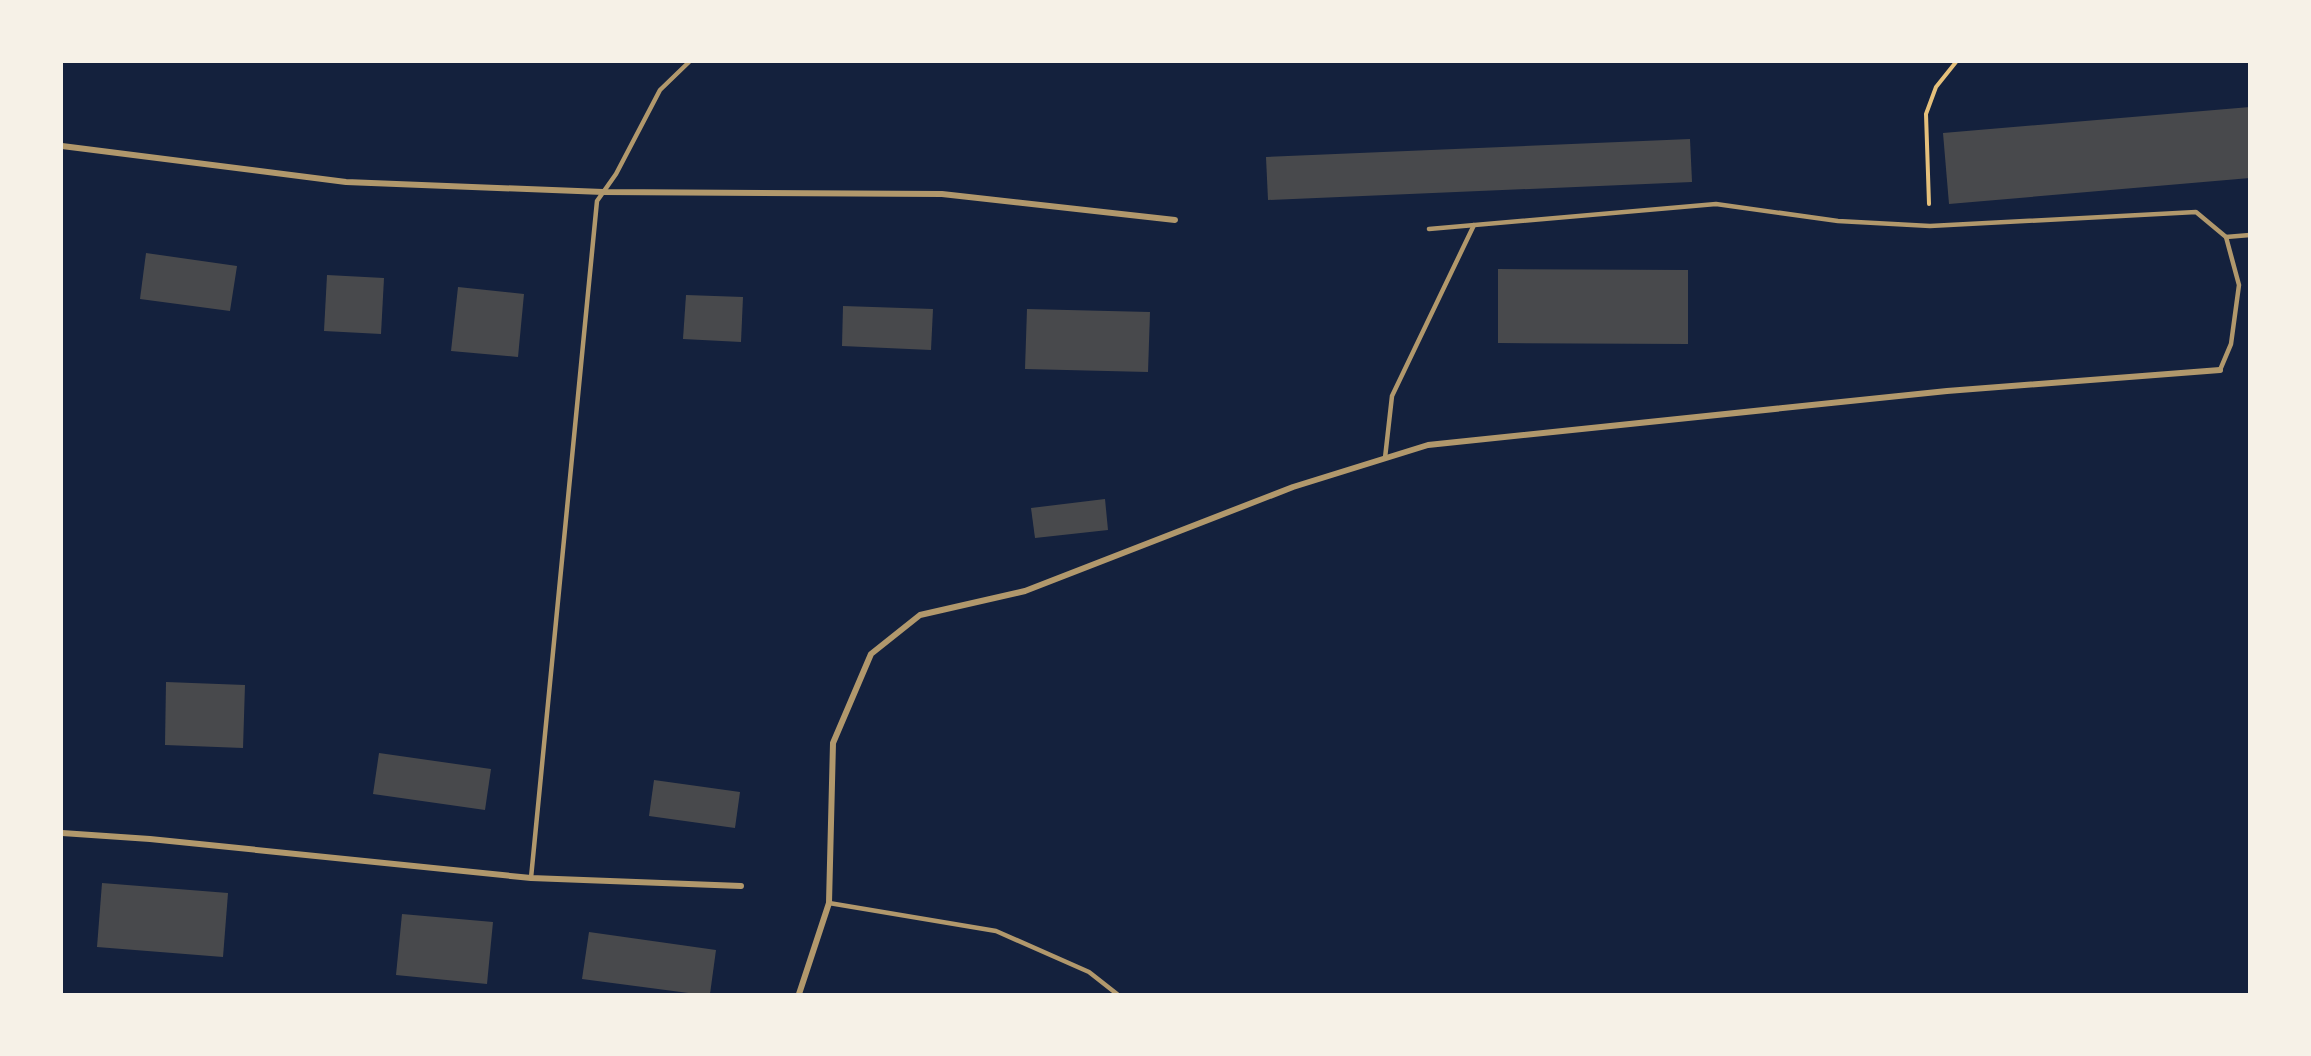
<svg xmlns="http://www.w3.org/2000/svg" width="2311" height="1056" viewBox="0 0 2311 1056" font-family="'Roboto Condensed',sans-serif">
<rect width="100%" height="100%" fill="#14213d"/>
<!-- building -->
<g fill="#48494c">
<polygon points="2250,107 2250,178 1949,204 1943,133"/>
<polygon points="1690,139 1692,182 1268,200 1266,157"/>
<polygon points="146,253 237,266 230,311 140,299"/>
<polygon points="1498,269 1688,270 1688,344 1498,343"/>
<polygon points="327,275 384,278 381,334 324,331"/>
<polygon points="458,287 524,294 518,357 451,351"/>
<polygon points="686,295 743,297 741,342 683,339"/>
<polygon points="843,306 933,309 931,350 842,346"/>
<polygon points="1027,309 1150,312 1148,372 1025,369"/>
<polygon points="1105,499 1108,530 1035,538 1031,508"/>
<polygon points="166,682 245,685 243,748 165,745"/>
<polygon points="379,753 491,769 485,810 373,794"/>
<polygon points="654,780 740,792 735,828 649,816"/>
<polygon points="102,883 228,893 223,957 97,947"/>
<polygon points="402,914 493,922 487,984 396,975"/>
<polygon points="589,932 716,950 710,994 696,994 582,979"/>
</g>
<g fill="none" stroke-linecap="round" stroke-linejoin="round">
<!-- path -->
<polyline stroke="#e5c07b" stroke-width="4" points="1929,204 1926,114 1936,87 1956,62"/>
<!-- service -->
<g stroke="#b1986c" stroke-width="4.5">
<polyline points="1429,229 1716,204 1838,221 1930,226 2196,212 2226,237 2239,285 2231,344 2220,370"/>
<polyline points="2226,237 2250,235"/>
<polyline points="1385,458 1392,396 1474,225"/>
<polyline points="531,878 597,201 616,174 660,90 689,62"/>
<polyline points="829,903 996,931 1089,972 1117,994"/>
</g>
<!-- minor -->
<g stroke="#b1986c" stroke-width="6">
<polyline points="62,146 346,182 603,192 942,194 1175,220"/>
<polyline points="62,833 150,839 531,878 741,886"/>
<polyline points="799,994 829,903 833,743 871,654 920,615 1025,591 1293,487 1428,445 1947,391 2220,370"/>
</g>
</g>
<!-- border -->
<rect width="2311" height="1056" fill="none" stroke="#f6f1e7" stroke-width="126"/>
</svg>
